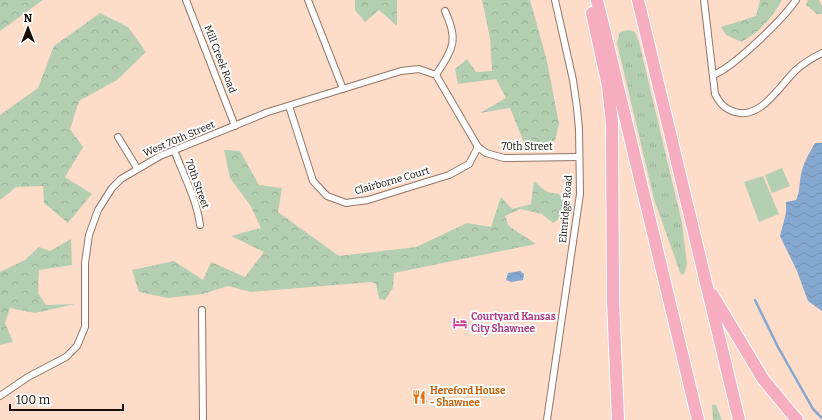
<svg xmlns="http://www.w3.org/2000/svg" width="822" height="420" viewBox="0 0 822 420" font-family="Bitter,serif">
<defs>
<pattern id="grass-tufts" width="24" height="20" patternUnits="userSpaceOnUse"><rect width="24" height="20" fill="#b4ceb2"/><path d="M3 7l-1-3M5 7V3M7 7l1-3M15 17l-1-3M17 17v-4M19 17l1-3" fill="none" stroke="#9ab098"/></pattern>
<pattern id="forest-crowns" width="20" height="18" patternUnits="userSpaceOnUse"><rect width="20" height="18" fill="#b4ceb2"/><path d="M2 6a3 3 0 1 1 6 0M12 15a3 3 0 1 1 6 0" fill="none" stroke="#9ab098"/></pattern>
<pattern id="water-waves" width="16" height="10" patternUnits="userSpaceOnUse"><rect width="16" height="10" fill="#84a8d0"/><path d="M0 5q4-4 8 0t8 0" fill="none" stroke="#718fb1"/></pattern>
</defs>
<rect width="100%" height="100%" fill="#fedcca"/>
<!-- grass -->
<g fill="url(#grass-tufts)">
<polygon points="629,30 635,32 639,42 682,223 687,265 684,274 681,275 654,199 617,43 620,32"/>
<polygon points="712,405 716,405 722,420 713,420"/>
</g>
<!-- forest -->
<g fill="url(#forest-crowns)">
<polygon points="0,0 43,0 0,31"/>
<polygon points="355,0 397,0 397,26 379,10 365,22 355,10"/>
<polygon points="482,0 530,0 547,61 559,124 555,141 526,148 510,108 480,113 506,98 496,79 458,84 455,69 467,59 476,72 492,71 490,38"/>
<path d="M760,0H782C772,18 759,33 741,42L726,35L721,27L756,16Z"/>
<polygon points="808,0 819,0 822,6 822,14 817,14 806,5"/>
<polygon points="100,13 128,27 146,52 117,80 79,101 70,129 83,147 65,177 92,194 68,223 44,203 43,186 16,187 0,200 0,115 38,88 54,46"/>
<path d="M224,150L240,151L259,185L282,188L278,212L339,256L416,247L467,223L491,227L501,197L512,209L531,204L534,181C538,184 543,190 548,192C556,194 559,192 565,200L563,217L553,223L542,214L520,209L505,216L509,226L536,244L394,273L393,288L385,300L379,299L376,284L372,282L251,292L228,286L203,294L168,298L139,292L132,270L174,261L203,280L211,262L245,277L264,252L231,236L261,228L250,205L230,178Z"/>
<polygon points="71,239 72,265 39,270 38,293 46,305 75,304 35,313 10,308 5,323 13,342 0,345 0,272 25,260 39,247 50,251"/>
</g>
<!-- garden -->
<g fill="#b4ceb2">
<polygon points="782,168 790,186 772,193 765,175"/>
<polygon points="763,176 779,214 759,222 744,182"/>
</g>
<!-- water -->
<g fill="url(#water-waves)">
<path d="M815,143H822V311L808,301L797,271L780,236L786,213V202L796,200C800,191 799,185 801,175C803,163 809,154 815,143Z"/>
<polygon points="520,271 524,274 523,280 511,282 506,280 508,273"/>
</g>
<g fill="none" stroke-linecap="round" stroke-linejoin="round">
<!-- stream -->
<polyline stroke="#84a8d0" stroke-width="2.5" points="755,300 778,347 813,409 822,418"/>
<defs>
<g id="minor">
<polyline points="186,0 235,126"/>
<polyline points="308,0 343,89"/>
<path d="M704,0L715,94C720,104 725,109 735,112C761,120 780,85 796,70C804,63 812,58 822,53"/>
<path d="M436,75C453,48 459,41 445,11"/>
<path d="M713,75C733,68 783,19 796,0"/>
<polyline points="289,106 313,181 327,196 346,203 368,200 449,175 469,164 478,147"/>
<polyline points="118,137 137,168"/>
<path d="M174,150C183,174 197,200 200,225"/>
<polyline points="202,310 203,420"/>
<polyline points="0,396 28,377 66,357 77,346 85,327 85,263 89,235 98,210 112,188 121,179 160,156 268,112 401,71 419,69 436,75 478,147 486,153 504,158 579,157"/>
<polyline points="547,420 580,194 579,129 577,108 573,80 555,0"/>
</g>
<g id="motorway">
<polyline points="597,0 698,420"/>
<polyline points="638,0 739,420"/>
<polyline points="592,13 608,86 612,123 613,300 618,420"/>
<polyline points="712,294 763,379 797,420"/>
</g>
</defs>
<!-- minor casing -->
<use href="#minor" stroke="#937665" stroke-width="8"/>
<!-- motorway casing -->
<use href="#motorway" stroke="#fff" stroke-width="14"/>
<!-- minor -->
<use href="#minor" stroke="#fff" stroke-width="6"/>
<!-- motorway -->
<use href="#motorway" stroke="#f6adc0" stroke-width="12"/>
</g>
<!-- icons -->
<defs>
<symbol id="hotel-bare" viewBox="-9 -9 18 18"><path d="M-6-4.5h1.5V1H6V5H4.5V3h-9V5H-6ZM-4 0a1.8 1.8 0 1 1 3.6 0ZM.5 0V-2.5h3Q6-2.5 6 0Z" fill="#d1479c" stroke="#fff" stroke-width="2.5" paint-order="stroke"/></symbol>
<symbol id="restaurant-bare" viewBox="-9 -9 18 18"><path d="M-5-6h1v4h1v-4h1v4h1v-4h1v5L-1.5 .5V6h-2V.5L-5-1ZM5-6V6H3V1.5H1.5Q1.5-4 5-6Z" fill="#e8710a" stroke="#fff" stroke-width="2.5" paint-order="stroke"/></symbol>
</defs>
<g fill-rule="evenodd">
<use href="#hotel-bare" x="450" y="313" width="20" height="20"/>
<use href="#restaurant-bare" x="409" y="387" width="20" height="20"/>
</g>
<g text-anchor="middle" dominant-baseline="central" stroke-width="4" stroke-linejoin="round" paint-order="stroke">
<!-- street labels -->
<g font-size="10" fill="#170c06" stroke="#fff">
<text transform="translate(220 59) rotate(69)">Mill Creek Road</text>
<text transform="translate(179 139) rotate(-23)">West 70th Street</text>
<text x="527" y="147">70th Street</text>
<text transform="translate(392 181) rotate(-16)">Clairborne Court</text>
<text transform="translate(197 184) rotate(70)">70th Street</text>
<text transform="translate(566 209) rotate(-85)">Elmridge Road</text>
</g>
<!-- hotel labels -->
<g font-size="10" font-weight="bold" fill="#b23c85" stroke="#fff" text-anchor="start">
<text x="471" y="317">Courtyard Kansas<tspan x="471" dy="12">City Shawnee</tspan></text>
</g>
<!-- food labels -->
<g font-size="10" font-weight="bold" fill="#c56008" stroke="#fff" text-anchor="start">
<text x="430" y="391">Hereford House<tspan x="430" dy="12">- Shawnee</tspan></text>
</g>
</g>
<!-- north arrow -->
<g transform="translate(28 28)" stroke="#ffffff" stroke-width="3" paint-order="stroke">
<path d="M0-3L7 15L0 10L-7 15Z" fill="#170c06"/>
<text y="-6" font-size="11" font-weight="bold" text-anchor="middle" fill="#170c06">N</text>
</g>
<!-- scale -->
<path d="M10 404v6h113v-6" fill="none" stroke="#170c06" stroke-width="2"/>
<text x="16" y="404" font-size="12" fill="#170c06" stroke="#ffffff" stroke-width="3" paint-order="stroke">100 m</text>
</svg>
